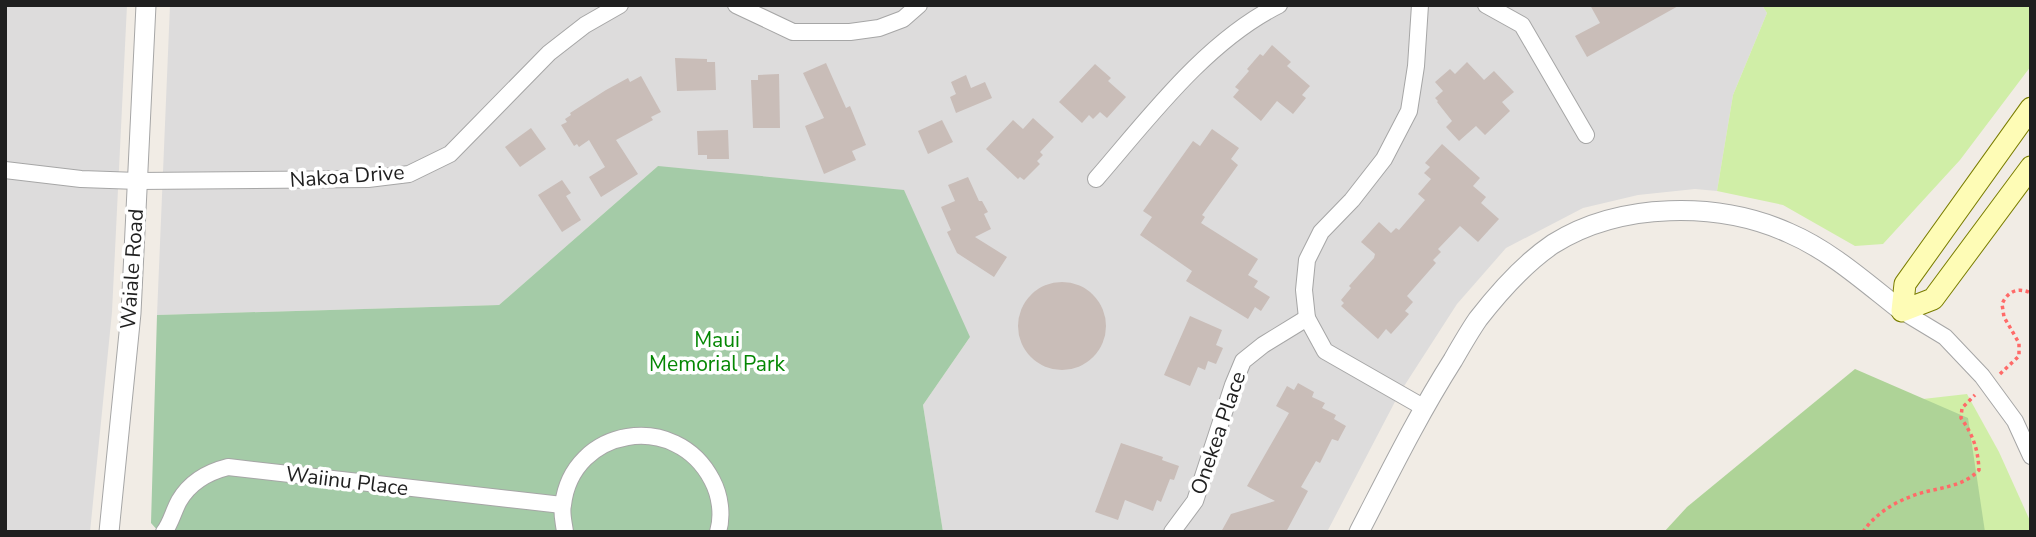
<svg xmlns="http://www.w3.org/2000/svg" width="2036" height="537" viewBox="0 0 2036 537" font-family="'Nunito Sans',sans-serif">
<rect width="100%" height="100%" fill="#f1ece5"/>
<!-- residential -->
<g fill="#dddcdc">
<polygon points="5,5 127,5 112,312 90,532 5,532"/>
<polygon points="170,5 1762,5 1767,13 1733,95 1717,191 1695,189 1638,195 1583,208 1506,248 1457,304 1399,394 1327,532 943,532 923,405 970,337 658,166 499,305 157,315"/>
</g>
<!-- grass -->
<g fill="#d0eea7">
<polygon points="1762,5 2031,5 2031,66 1960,160 1883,244 1855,246 1783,205 1717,191 1733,95 1767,13"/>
<polygon points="1967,394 1999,452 2031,523 2031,532 1738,532 1923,399"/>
</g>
<!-- forest -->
<polygon fill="#aed397" points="1855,369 1968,418 1985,532 1664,532 1687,507"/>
<!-- cemetery -->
<polygon fill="#a4cba7" points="658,166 904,190 970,337 923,405 943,532 159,532 151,523 157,315 499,305"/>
<!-- building -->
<g fill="#c9bdb8">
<polygon points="1590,5 1680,5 1587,57 1575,36 1600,23"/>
<polygon points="1272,45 1291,62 1287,66 1310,86 1302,95 1306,98 1293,114 1277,101 1261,121 1233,97 1239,90 1235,87 1249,71 1247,69 1260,54 1263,56"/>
<polygon points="675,58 707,59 707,62 715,62 716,90 677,91"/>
<polygon points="1467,62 1484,80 1494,71 1514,92 1502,102 1510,111 1485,135 1476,126 1459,141 1446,127 1452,121 1437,102 1438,101 1435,98 1443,91 1435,82 1450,69 1455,74"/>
<polygon points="826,63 846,108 850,106 866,145 852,151 856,160 824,174 805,126 824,118 803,73"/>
<polygon points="1095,64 1111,78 1108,81 1126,97 1107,118 1100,112 1093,119 1089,115 1082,123 1059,102"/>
<polygon points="779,74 780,128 753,128 751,80 758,80 758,75"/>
<polygon points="966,75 971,88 985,82 992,98 956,113 950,97 956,94 951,82"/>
<polygon points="641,76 661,112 651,117 653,120 616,140 638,174 601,197 589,177 605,167 589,140 579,147 577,144 574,146 561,125 567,122 565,119 571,115 570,113 606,90 628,78 630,82"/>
<polygon points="1033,118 1054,137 1040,152 1043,155 1037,161 1040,164 1024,180 1020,177 1018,179 986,149 1013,120 1023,129"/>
<polygon points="942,120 953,142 928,154 918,131"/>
<polygon points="531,128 546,149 520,167 505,147"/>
<polygon points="1212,129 1239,148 1231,159 1238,165 1202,215 1205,217 1201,223 1258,259 1248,275 1258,281 1254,287 1270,297 1261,311 1255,307 1248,319 1186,281 1192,271 1140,235 1152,217 1143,211 1193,141 1200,146"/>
<polygon points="728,130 729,159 707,159 707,155 698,155 697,131"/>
<polygon points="1442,144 1480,178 1473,186 1486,197 1481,203 1499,219 1478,242 1460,226 1438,249 1441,252 1433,260 1436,263 1407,296 1413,302 1405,311 1409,314 1391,334 1386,329 1378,339 1341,306 1344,303 1341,300 1351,288 1349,286 1374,258 1375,254 1361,242 1379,222 1391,233 1396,228 1399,230 1425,200 1418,194 1431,179 1424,173 1430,167 1425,163"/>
<polygon points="968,177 979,201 982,201 988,212 984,214 991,229 975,237 1007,257 994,277 957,253 947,232 951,230 941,207 955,201 948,185"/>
<polygon points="562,180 571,193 566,196 581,220 562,232 538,195"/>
<circle cx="1062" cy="326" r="44"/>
<polygon points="1190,316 1222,330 1216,345 1223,348 1216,364 1208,361 1205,370 1198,367 1190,386 1164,375"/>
<polygon points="1298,383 1314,392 1312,397 1325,403 1322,408 1336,415 1334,419 1346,426 1338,441 1332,439 1320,463 1316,461 1301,487 1308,491 1286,532 1221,532 1231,514 1275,501 1247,486 1289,413 1276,406 1287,386 1294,390"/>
<polygon points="1121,443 1163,457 1162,460 1179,466 1174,480 1170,479 1161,502 1157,500 1153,511 1125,500 1118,520 1095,512"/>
</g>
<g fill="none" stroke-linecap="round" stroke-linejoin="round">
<defs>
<g id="minor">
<polyline points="736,5 793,32 850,32 879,28 903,19 919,5"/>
<polyline points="1420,5 1416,66 1409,111 1384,159 1352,200 1321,232 1307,260 1304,290 1307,318 1325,351 1423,407"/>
<polyline points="1486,5 1522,25 1586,135"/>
<polyline points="5,170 81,179 138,181 368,179 409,174 450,154 549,53 585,25 620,5"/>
<path d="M1096,179C1148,119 1206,41 1279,5"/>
<polyline points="1902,311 1945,337 1982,376 2015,421 2031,456"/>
<path d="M164,532C171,523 173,512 179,501C190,482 208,472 228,467L562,505"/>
<path d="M565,532C564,523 561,513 563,505C572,427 676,410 712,480C720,495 723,515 718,532"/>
<polyline points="1172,532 1195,501 1233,385 1243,361 1263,345 1307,318"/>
</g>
<g id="tertiary">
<polyline points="109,532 131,313 146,5"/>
<path d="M1359,532C1389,474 1418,415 1453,360C1461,346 1469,332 1478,319C1499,292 1525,263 1553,244C1620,202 1718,201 1789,233C1831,251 1866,283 1902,311"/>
</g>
<polyline id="secondary" points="2031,108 1905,284 1902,311 1933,299 2031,167"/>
</defs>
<!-- minor casing -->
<use href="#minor" stroke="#a6a6a6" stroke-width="18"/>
<!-- tertiary casing -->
<use href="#tertiary" stroke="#a6a6a6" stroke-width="21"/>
<!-- secondary casing -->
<use href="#secondary" stroke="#7a7d00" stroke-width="23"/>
<!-- path -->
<g stroke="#ff6a68" stroke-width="3.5" stroke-dasharray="3.5 3.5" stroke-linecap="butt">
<path d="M2000,374L2019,356V343L2004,317L2002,304C2008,291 2018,287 2031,293"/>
<path d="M1863,532C1874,515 1893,503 1912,496C1935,487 1961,489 1979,470C1978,449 1973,435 1961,418L1962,408L1975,395"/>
</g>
<!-- minor -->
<use href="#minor" stroke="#fff" stroke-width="16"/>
<!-- tertiary -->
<use href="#tertiary" stroke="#fff" stroke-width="19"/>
<!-- secondary -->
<use href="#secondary" stroke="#fefcb6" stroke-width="21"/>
</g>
<g text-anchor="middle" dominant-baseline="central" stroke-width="7" stroke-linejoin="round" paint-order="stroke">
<!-- street labels -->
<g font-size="21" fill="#1f1f1f" stroke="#fff">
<text transform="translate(347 176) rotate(-4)">Nakoa Drive</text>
<text transform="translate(132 269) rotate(-86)">Waiale Road</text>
<text transform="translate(1218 433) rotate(-71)">Onekea Place</text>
<text transform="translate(347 481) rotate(7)">Waiinu Place</text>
</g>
<!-- park labels -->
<g font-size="21" fill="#048703" stroke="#fff">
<text x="717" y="340">Maui<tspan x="717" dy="24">Memorial Park</tspan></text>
</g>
</g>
<!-- border -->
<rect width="2036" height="537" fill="none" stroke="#1f1f1f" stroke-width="14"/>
</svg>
